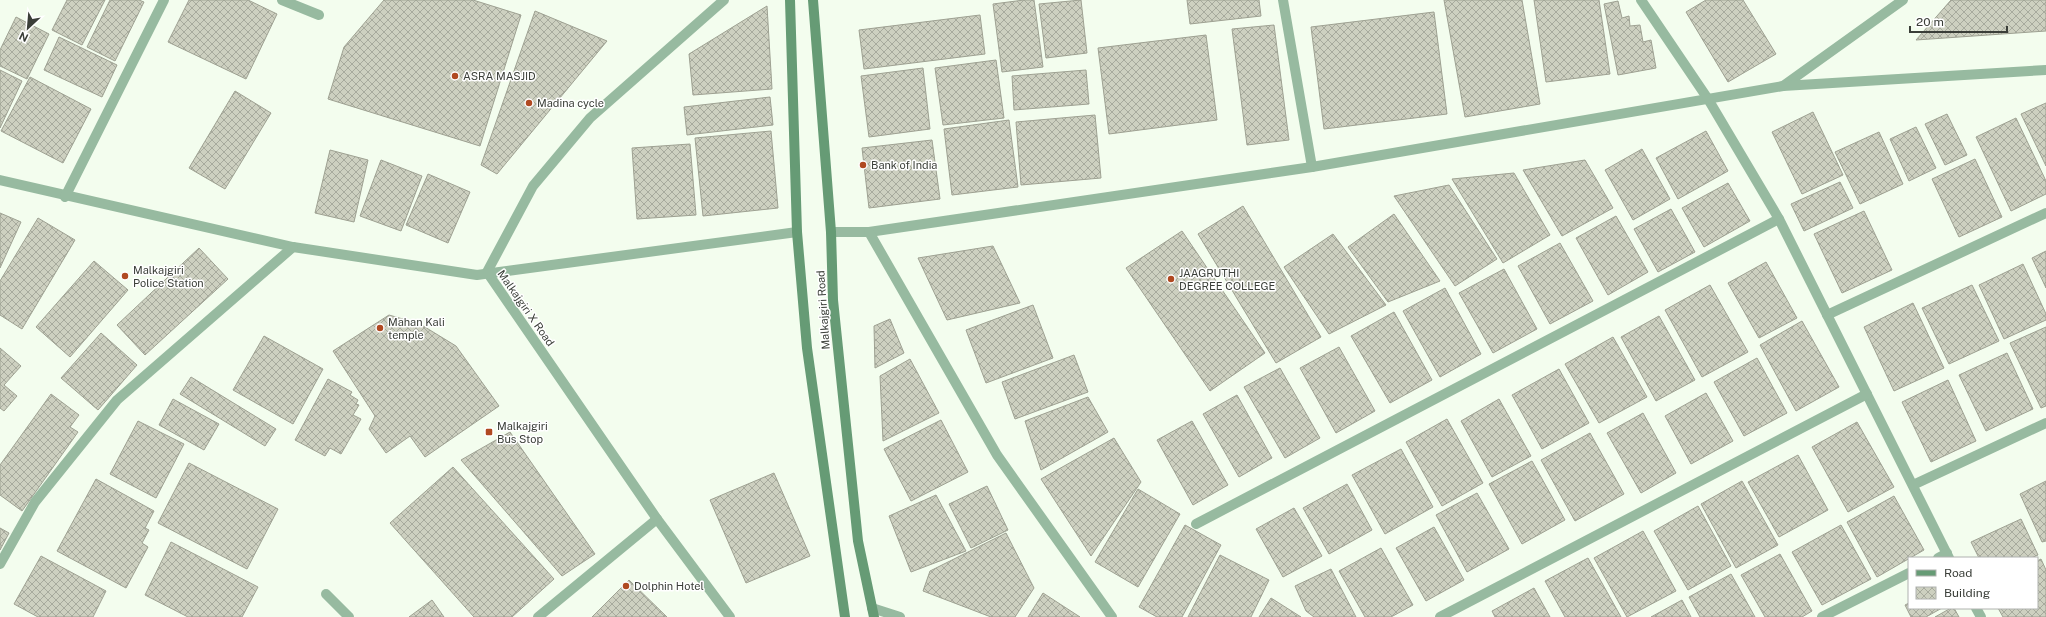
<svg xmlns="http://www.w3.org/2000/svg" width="2046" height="617" viewBox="0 0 2046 617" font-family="'Public Sans',sans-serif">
<defs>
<pattern id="building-cross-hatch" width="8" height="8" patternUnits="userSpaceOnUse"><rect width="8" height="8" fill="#cdd0c0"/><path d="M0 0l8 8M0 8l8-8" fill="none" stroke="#a7aa9d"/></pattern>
</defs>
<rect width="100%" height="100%" fill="#f3fdee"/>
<!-- building -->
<g fill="url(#building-cross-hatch)" stroke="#9ea192">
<polygon points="67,0 105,0 82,45 52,30"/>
<polygon points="110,0 139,0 144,2 115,61 87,47"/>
<polygon points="189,0 248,0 277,14 246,79 168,42"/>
<polygon points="384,0 473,0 521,15 480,146 328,99 344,47"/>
<polygon points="1024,0 1034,0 1043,67 1002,72 993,4"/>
<polygon points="1081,0 1087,53 1046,58 1039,4"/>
<polygon points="1187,0 1259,0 1261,16 1190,24"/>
<polygon points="1444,0 1522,0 1540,104 1465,117"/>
<polygon points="1534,0 1599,0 1610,74 1546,82"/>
<polygon points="1706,0 1743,0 1776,54 1728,82 1686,12"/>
<polygon points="1951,0 2046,0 2046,31 1916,40"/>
<polygon points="1618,1 1622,18 1629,16 1630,26 1640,25 1643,42 1651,40 1656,68 1618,75 1604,4"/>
<polygon points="767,6 772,89 693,95 689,54"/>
<polygon points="535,11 607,41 497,174 481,165"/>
<polygon points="1434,12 1447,114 1324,129 1311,27"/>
<polygon points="980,15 985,54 864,69 859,30"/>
<polygon points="16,17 49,34 27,79 0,66 0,50"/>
<polygon points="1274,25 1289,140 1247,145 1232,29"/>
<polygon points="1206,35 1217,120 1109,134 1098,48"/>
<polygon points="59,37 117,65 102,97 44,70"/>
<polygon points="996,60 1004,118 943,125 935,68"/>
<polygon points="923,68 930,129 869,137 861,76"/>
<polygon points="0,70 22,81 0,128"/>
<polygon points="1086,70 1089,104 1014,110 1012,76"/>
<polygon points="30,77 91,109 63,163 1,131"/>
<polygon points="235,91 271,113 225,189 189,168"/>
<polygon points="770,97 773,125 687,135 684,107"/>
<polygon points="2046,103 2046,166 2021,114"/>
<polygon points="1813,112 1843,175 1802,194 1772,132"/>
<polygon points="1947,114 1967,155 1945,165 1925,124"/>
<polygon points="1095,115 1101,178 1021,185 1016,122"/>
<polygon points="2016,118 2046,181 2046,194 2011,211 1976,137"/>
<polygon points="1009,120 1018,187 952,195 944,129"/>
<polygon points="1916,127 1936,168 1909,181 1890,139"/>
<polygon points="771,131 778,208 703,216 695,138"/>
<polygon points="1706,131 1728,171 1678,199 1656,158"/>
<polygon points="1879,132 1903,184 1860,204 1835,152"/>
<polygon points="932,140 940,199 869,208 862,148"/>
<polygon points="690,144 696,215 637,219 632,148"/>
<polygon points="1642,149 1670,199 1633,220 1605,170"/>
<polygon points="330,150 368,160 354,222 315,213"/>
<polygon points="1975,159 2002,217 1959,237 1932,179"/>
<polygon points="381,160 422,176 401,231 360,216"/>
<polygon points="1585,160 1613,208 1562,236 1523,170"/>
<polygon points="1514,173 1550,235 1503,263 1452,179"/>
<polygon points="428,174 470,192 448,243 406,225"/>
<polygon points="1840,182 1853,208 1804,231 1791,204"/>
<polygon points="1728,183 1750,221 1704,247 1682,208"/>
<polygon points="1449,185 1497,259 1455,286 1394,196"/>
<polygon points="1243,206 1321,337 1276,363 1198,234"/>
<polygon points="1671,209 1695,252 1658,272 1634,229"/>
<polygon points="1864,211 1892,270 1842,293 1814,234"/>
<polygon points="0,213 21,222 0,268"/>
<polygon points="1394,214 1440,281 1388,302 1348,247"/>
<polygon points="1616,216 1648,272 1608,295 1576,238"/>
<polygon points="38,218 75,240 22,329 0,315 0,281"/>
<polygon points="1182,231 1265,353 1210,391 1126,268"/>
<polygon points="1333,234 1386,305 1329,334 1284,267"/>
<polygon points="1560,243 1593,301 1550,324 1518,266"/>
<polygon points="993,246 1020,303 947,320 918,258"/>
<polygon points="199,248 228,279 145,355 117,325"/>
<polygon points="2046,251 2046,288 2032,258"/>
<polygon points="94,261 128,290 70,357 36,327"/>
<polygon points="1766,262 1797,318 1759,338 1728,283"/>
<polygon points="2023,264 2046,314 2046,320 2004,339 1979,285"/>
<polygon points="1504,269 1537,329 1493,353 1459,293"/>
<polygon points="1710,285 1748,352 1702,377 1665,310"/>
<polygon points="1972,285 1999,341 1949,364 1922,308"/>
<polygon points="1445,288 1481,354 1440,377 1403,311"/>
<polygon points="1913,303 1944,368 1894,391 1864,327"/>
<polygon points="1033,305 1053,358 986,383 966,330"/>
<polygon points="1394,312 1432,380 1390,403 1351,336"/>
<polygon points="389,315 420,324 456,346 499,406 425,457 410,436 386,453 369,429 375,416 333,351"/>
<polygon points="1659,316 1695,380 1656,401 1621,337"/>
<polygon points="890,319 904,353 875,368 874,326"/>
<polygon points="1802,321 1839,387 1796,411 1760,345"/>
<polygon points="2046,327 2046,406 2041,408 2010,343"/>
<polygon points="101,333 137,365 98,410 61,378"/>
<polygon points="264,336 323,369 293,424 233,390"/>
<polygon points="1613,337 1647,397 1599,423 1565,364"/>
<polygon points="1339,347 1375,411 1336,433 1300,368"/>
<polygon points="0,348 21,366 4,385 17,396 4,411 0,408"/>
<polygon points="2007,353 2033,409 1986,431 1959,375"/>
<polygon points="1074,355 1088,392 1015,419 1002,382"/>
<polygon points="1757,358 1787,413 1744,436 1714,382"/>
<polygon points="910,359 939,413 883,441 880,376"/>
<polygon points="1280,368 1320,438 1285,458 1244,387"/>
<polygon points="1559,369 1589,423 1542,449 1512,395"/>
<polygon points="191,377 276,429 265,446 180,394"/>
<polygon points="328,379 352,392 350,395 358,400 356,404 359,405 353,415 361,419 341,454 330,448 325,456 295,440"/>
<polygon points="1948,380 1976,441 1931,462 1902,402"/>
<polygon points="1706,393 1733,441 1691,464 1665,416"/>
<polygon points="51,394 79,415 70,427 78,432 22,511 0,495 0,465"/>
<polygon points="1237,395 1272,458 1239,477 1203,414"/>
<polygon points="1088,397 1108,432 1041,470 1025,421"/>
<polygon points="173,399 219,424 204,450 159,425"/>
<polygon points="1499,399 1531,456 1492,477 1461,421"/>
<polygon points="1643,413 1676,473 1641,493 1607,433"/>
<polygon points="1447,419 1483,483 1442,506 1406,442"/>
<polygon points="941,420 968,472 911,501 884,449"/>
<polygon points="138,421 184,444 156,498 110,474"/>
<polygon points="1192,421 1228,485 1193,505 1157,440"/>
<polygon points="1857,422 1894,487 1848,512 1812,447"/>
<polygon points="510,432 595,554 562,576 461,460"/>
<polygon points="1590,433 1624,494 1575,521 1541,460"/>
<polygon points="1114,438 1141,482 1091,556 1041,479"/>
<polygon points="1401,449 1433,507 1385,534 1352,475"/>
<polygon points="1798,455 1828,510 1779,537 1748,482"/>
<polygon points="1532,461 1565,520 1522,544 1489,484"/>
<polygon points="189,463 278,509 247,569 158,523"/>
<polygon points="453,467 554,579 512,617 474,617 390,523"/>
<polygon points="774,473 810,556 746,583 710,500"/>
<polygon points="96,479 154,511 145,528 149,530 142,543 148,547 126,588 57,551"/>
<polygon points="1742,481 1778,545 1736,568 1701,504"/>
<polygon points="2046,481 2046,541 2042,542 2020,494"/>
<polygon points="1347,484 1372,530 1329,554 1303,508"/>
<polygon points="987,486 1008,530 971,548 949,504"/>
<polygon points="1138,489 1180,514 1138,587 1095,562"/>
<polygon points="1477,493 1509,549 1467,572 1436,515"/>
<polygon points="936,495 966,551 911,572 889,516"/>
<polygon points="1894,496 1924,550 1877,577 1847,522"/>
<polygon points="1698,506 1731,566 1688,590 1654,531"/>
<polygon points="1294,508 1322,556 1283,577 1256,529"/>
<polygon points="2021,519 2038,555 2031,558 1979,558 1971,542"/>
<polygon points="1185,525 1221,545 1182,617 1157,617 1139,607"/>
<polygon points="1841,525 1871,579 1822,605 1792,552"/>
<polygon points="1434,527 1464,580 1426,601 1396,548"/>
<polygon points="0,528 9,533 0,550"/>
<polygon points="1643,531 1676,591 1627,617 1594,558"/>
<polygon points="1006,533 1034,588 1015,617 991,617 923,591 930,571"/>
<polygon points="171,542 258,587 242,617 188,617 145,595"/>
<polygon points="1381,548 1413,605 1391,617 1365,617 1339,571"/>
<polygon points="1780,554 1812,611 1802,617 1765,617 1741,575"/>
<polygon points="1220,555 1269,580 1251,617 1188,617"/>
<polygon points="41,556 106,591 93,617 38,617 14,604"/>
<polygon points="1588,558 1621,617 1565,617 1545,581"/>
<polygon points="2041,559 2046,570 2046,617 2003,617 1998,608 2037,608 2037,561"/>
<polygon points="1331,569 1356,617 1314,617 1306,611 1295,586"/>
<polygon points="1731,574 1755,617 1700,617 1689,597"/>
<polygon points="629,580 667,617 592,617"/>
<polygon points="1534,588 1550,617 1495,617 1492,611"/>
<polygon points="1043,593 1080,617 1028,617"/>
<polygon points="1271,598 1301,617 1259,617"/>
<polygon points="432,600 444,617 409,617"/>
<polygon points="1682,600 1691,617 1651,617"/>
<polygon points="1909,603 1909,608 1942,608 1926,617 1911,617 1905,605"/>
<polygon points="1951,608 1954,608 1959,617 1935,617"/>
</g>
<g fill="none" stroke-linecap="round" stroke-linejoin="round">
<!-- lane -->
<polyline stroke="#97baa0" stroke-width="10" points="872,608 900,617"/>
<!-- street -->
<g stroke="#97baa0" stroke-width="10">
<polyline points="282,0 319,15"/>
<polyline points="724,0 590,118 533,186 487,272 657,519 730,617"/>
<polyline points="1283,0 1312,167"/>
<polyline points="1641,0 1708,99 1779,219 1949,558"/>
<polyline points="1783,86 1903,0"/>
<polyline points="0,180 293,247 477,275 797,232"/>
<polyline points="65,197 164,0"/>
<polyline points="831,232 869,232 1312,167 1783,86 2046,70"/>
<polyline points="869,232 997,455 1112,617"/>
<polyline points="1827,315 2046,213"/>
<polyline points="1913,485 2046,423"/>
<polyline points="1196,524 1779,219"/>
<polyline points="1938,558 1947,553"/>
<polyline points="0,564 35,502 117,400 293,247"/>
<polyline points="326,594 349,617"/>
<polyline points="1976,608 1981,617"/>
<polyline points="538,617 657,519"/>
<polyline points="1440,617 1867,394"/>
<polyline points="1822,617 1909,573"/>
</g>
<!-- secondary -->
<g stroke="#669b75" stroke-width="10">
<polyline points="790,0 797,232 807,348 845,617"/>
<polyline points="813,0 831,232 833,300 858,541 874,617"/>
</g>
</g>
<!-- markers -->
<g fill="#b04921" stroke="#fff" stroke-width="1.5">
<circle cx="455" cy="76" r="4"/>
<circle cx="529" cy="103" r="4"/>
<circle cx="863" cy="165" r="4"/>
<circle cx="125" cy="276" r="4"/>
<circle cx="1171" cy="279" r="4"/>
<circle cx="380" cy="328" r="4"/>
<rect x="485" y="428" width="8" height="8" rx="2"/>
<circle cx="626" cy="586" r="4"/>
</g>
<g text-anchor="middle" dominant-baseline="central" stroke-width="3" stroke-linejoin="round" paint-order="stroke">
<!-- poi labels -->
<g font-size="11" fill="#3a3e38" stroke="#fff" text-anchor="start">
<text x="463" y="76">ASRA MASJID</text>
<text x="537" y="103">Madina cycle</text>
<text x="871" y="165">Bank of India</text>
<text x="133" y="270">Malkajgiri<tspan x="133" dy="13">Police Station</tspan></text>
<text x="1179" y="273">JAAGRUTHI<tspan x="1179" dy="13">DEGREE COLLEGE</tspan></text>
<text x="388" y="322">Mahan Kali<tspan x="388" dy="13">temple</tspan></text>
<text x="497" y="426">Malkajgiri<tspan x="497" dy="13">Bus Stop</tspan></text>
<text x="634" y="586">Dolphin Hotel</text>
</g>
<!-- street labels -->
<g font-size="11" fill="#3a3e38" stroke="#fff">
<text transform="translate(526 308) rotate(55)">Malkajgiri X Road</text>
<text transform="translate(823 310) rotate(-94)">Malkajgiri Road</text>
</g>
</g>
<!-- legend -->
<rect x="1908" y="557" width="130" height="52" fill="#ffffff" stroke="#b0b2af"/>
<rect x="1916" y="570" width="20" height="6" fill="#669b75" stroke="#b0b2af"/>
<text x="1944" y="577" font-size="12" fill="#3a3e38">Road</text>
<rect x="1916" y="587" width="20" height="12" fill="url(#building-cross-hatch)" stroke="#b0b2af"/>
<text x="1944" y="597" font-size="12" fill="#3a3e38">Building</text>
<!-- north arrow -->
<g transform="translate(28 28) rotate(206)" stroke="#ffffff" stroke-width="3" paint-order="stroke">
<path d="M0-3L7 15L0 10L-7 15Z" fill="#3a3e38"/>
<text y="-6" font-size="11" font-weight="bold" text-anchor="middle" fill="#3a3e38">N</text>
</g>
<!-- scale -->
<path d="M1910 26v6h97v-6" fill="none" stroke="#3a3e38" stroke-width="2"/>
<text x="1916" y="26" font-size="12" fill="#3a3e38" stroke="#ffffff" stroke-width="3" paint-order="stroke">20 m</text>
</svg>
